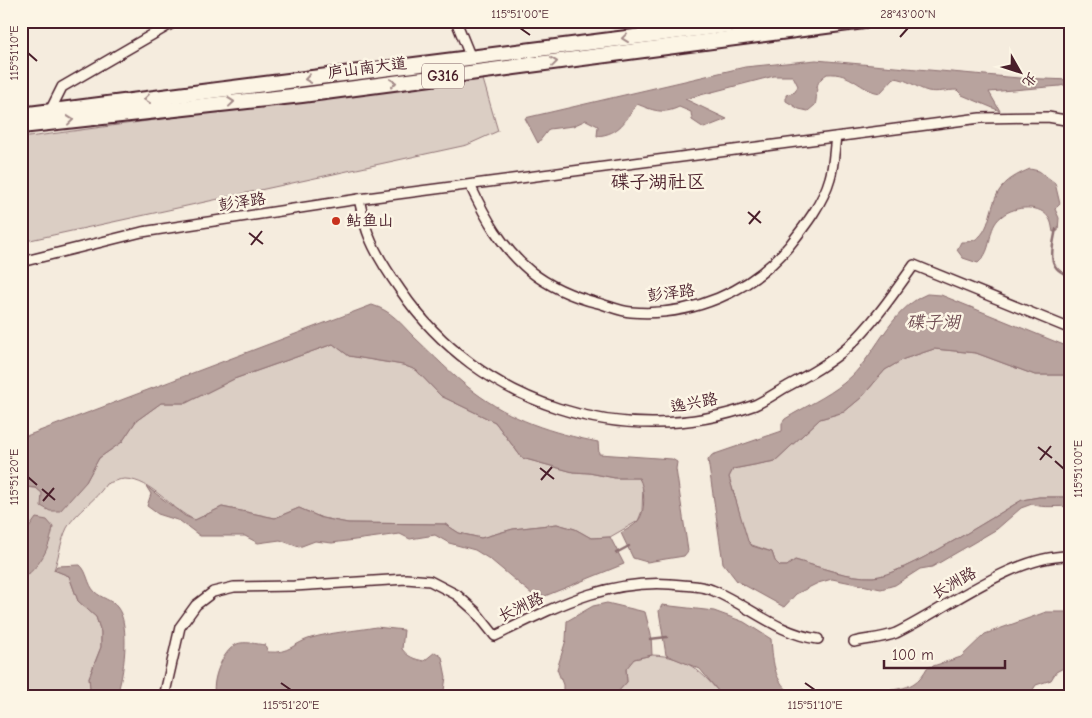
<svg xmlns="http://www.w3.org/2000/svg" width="1092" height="718" viewBox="0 0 1092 718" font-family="'Comic Neue','LXGW WenKai TC',sans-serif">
<rect width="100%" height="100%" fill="#f5ecde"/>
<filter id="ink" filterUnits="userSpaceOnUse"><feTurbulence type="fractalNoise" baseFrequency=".02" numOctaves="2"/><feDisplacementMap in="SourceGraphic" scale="10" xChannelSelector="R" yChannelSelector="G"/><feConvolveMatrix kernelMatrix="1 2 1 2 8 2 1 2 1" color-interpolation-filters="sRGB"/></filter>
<g filter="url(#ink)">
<!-- green -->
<g fill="#dbcec4" stroke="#927678">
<polygon points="482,76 498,131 467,145 21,242 21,138"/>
<path d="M333,344L349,356L403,365L416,370L441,396L495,422L522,458L573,472L589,473L615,478H639L643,485L642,511L638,521L610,537L591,538L575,529L557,524L513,529L481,538L459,533L445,524L348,523L322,518L299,508L275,518L222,507L195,520C171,510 153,480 125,479C119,479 112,482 106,484C96,501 77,510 67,528C61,540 59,556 54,570L69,576L78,601L96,617L101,632V647L89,677L91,697H21V579L29,574L26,532L21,530V474L27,487L36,488L42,493L86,482L99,458L122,442L136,421L161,403H186L234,379Z"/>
<path d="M934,349L976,353L1035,375H1071V497H1039L1022,500C993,517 902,576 873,577C847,578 820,567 795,560L787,566H780L775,561L772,552L752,545L747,540L729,477L733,469L775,461L820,419L844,412L862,397L885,370L904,359Z"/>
<path d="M652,655C687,656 702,672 723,697H613L627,682L626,668L634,659Z"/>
</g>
<!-- water -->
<g fill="#b8a39e" stroke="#8c6e70">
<path d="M816,60L1019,78L1071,80V83L1060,86L989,92L1000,111L962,95L957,90C947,90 937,93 928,91C916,88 908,79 894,78L880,93C859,90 852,72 827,74C812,84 819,91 815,105L808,111L799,109L786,101V95L795,92L798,86L793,76H774L685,99L727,119L704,128L692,120L691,112L679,107C663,115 652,110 637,104C625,121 620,134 597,136L598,126L586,120L573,126L549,129L538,143L525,118L745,67Z"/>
<path d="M1030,169L1039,171L1055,183L1060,204L1055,209L1059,218L1058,231L1053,232C1052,228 1052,224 1050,220C1042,203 1014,206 1002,216C985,229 995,248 978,263L963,258L957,250L961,242C992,244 987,210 999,191C1006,180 1018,174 1030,169Z"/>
<path d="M927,294L941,295L1071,348V375H1035L976,353L934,349L904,359L885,370L862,397L844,412L820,419L775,461L733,469L729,477L748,541L752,546L772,552L775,561L780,566H787L795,560C820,567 847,578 873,577C902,576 993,517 1022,500L1039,497H1071V507C1058,505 1044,509 1032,504L1021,508L997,529L932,567L920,569L895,585L881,589L832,579L818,583L796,594L784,607L737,581L723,563L708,460L712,455L782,431V423L785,419C804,407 827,397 844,383C876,358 888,310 927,294Z"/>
<path d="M372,305C392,311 400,323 414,337C433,355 452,375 473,391C511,420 552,433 598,442L599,454L672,459L677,462L676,469L688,551L684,556L647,562L633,558L621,533C626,530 634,526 638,521C646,512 645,488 639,478H615L589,473L573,472L522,458L495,422L441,396L416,370L403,365L349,356L333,344L234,379L186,403H161L136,421L122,442L99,458L86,482L60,511H50L41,506L42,493L36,488L27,487L21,474V438Z"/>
<polygon points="146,486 185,516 195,520 222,507 275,518 299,508 322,518 348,523 445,524 459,533 481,538 513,529 557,524 575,529 591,538 610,537 624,564 545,596 533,595 491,560 475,550 449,543 435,535 410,539 400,534 332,543 315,541 299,547 280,540 258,543 245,536 200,536 180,521 158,514 147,506 151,494"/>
<path d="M36,518L47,520L53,527C50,547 40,568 21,579V530L26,532Z"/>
<path d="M80,565C88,572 87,584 95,592C101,598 112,600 117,607C131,623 124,678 116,697H91L89,678L101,647V632L96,617L78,601L69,576L54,570L57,566Z"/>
<polygon points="607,603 645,612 651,635 652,655 634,659 626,669 627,682 613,697 563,697 563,685 557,669 566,640 567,621 593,606"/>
<path d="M662,605L714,611L744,622L771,639C773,663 774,688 800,697H723L700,669L666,655L659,611Z"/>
<path d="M1046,612H1071V664L1056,672L1051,680L1036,685L1028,697H875L879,692C901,688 915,690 927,668L961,657L985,634Z"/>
<path d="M376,627L404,630L402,649C408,657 414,659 424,661L435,652L442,657L446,677L443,697H215C211,681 222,651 237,644C244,641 257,644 265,645L268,652C289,654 294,643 311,638C332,632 355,631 376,627Z"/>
</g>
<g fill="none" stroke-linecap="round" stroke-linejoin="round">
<!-- stream -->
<g stroke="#8c6e70" stroke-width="2.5">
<path d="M1056,229C1052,250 1045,269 1071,276"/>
<polyline points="616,553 629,546"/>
<polyline points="650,639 667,637"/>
</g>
<defs>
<g id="minor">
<polyline points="456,21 471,58"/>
<polyline points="50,111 62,87 176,21"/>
<path d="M470,185C485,217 502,248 530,271C550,287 574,297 598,303C609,306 620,311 631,312C691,317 751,292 789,246C805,226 823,203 830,178C834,165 834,150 836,137"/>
<path d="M359,199C362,211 364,224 369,236C376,255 389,274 401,291C479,405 625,452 755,405C766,400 777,392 788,386C808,375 830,363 848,347C874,323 894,293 914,265L1071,329"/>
<polyline points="21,262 142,232 359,199 980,118 1048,117 1071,121"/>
<path d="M854,642C867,639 884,638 896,633C946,609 1015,554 1071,556"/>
<path d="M164,697L180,627L196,605L213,592L234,587L294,586L406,579L430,581L457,595L475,611L495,636C556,606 612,576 682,585C691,586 703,586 712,590C748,605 778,634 818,639"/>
</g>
<g id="trunk">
<polyline points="21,115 760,21"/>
<polyline points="21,126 302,95 864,21"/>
</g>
</defs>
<!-- minor casing -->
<use href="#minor" stroke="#4a1f2b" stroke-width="12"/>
<!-- trunk casing -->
<use href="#trunk" stroke="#4a1f2b" stroke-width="18"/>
<!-- minor -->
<use href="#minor" stroke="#fcf5e5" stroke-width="9"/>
<!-- trunk -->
<use href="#trunk" stroke="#fcf5e5" stroke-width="14"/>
</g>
<!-- one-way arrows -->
<defs><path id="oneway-chevron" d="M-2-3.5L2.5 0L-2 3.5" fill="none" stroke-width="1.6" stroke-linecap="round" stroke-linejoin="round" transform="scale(1.25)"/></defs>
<g stroke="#a38a88">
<use href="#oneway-chevron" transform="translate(625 38) rotate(173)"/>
<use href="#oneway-chevron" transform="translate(554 62) rotate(-7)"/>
<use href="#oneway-chevron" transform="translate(308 79) rotate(172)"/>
<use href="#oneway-chevron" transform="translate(393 83) rotate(-7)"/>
<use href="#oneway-chevron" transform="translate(147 99) rotate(173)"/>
<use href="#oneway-chevron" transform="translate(231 102) rotate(-6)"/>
<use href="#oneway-chevron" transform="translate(70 120) rotate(-6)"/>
</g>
</g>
<!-- ticks -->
<path fill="none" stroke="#4a1f2b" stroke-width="2" d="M520,28L530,35M900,37L908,28M28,53L37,61M748,212L761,223M749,224L760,211M249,233L263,244M251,245L262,231M1038,447L1052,458M1040,460L1051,446M1055,461L1064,469M540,468L554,479M28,477L37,485M541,480L552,467M42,489L55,500M43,501L54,488M281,683L291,690M805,683L815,690"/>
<!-- markers -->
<circle fill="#c8321e" stroke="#fcf5e5" stroke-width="2" cx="336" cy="221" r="5"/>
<g text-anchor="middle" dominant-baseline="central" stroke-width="5" stroke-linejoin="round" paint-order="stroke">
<!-- shield labels -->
<rect fill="#fcf5e5" stroke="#7f5f63" stroke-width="1" x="422" y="63.5" width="42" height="25" rx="4"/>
<g font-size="15" font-weight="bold" fill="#4a1f2b">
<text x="443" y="76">G316</text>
</g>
<!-- street labels -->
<g font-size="16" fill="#4a1f2b" stroke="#fcf5e5">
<text transform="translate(367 68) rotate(-7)">庐山南大道</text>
<text transform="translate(242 202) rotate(-9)">彭泽路</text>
<text transform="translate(671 293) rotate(-7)">彭泽路</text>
<text transform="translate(694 403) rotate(-11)">逸兴路</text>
<text transform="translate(954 583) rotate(-29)">长洲路</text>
<text transform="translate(521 607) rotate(-25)">长洲路</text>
</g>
<!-- poi labels -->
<g font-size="16" fill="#4a1f2b" stroke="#fcf5e5" text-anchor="start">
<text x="346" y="221">鲇鱼山</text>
</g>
<!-- water labels -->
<g font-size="18" font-style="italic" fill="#704d53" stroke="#fcf5e5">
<text x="933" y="322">碟子湖</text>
</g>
<!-- quarter labels -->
<g font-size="19" fill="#4a1f2b" stroke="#fcf5e5">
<text x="658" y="182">碟子湖社区</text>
</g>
</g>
<!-- margin -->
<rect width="1092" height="718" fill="none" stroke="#fcf5e5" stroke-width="55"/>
<!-- north arrow -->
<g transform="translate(1020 72) rotate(129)" stroke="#fcf5e5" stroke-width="4" paint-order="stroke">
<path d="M0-4L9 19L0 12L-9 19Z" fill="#4a1f2b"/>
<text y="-8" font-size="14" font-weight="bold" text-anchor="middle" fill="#4a1f2b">北</text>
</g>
<!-- scale -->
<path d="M884 660v8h121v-8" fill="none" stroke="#4a1f2b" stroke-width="2.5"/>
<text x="892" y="660" font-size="15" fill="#4a1f2b" stroke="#fcf5e5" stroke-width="4" paint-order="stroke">100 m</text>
<rect x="28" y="28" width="1036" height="662" fill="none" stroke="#4a1f2b" stroke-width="2"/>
<g font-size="12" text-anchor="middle" fill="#4a1f2b">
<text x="520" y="18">115°51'00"E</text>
<text x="908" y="18">28°43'00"N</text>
<text transform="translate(14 53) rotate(-90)" y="4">115°51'10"E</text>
<text transform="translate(1078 469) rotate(-90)" y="4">115°51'00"E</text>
<text transform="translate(14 477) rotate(-90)" y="4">115°51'20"E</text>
<text x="291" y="709">115°51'20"E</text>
<text x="815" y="709">115°51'10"E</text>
</g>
</svg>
